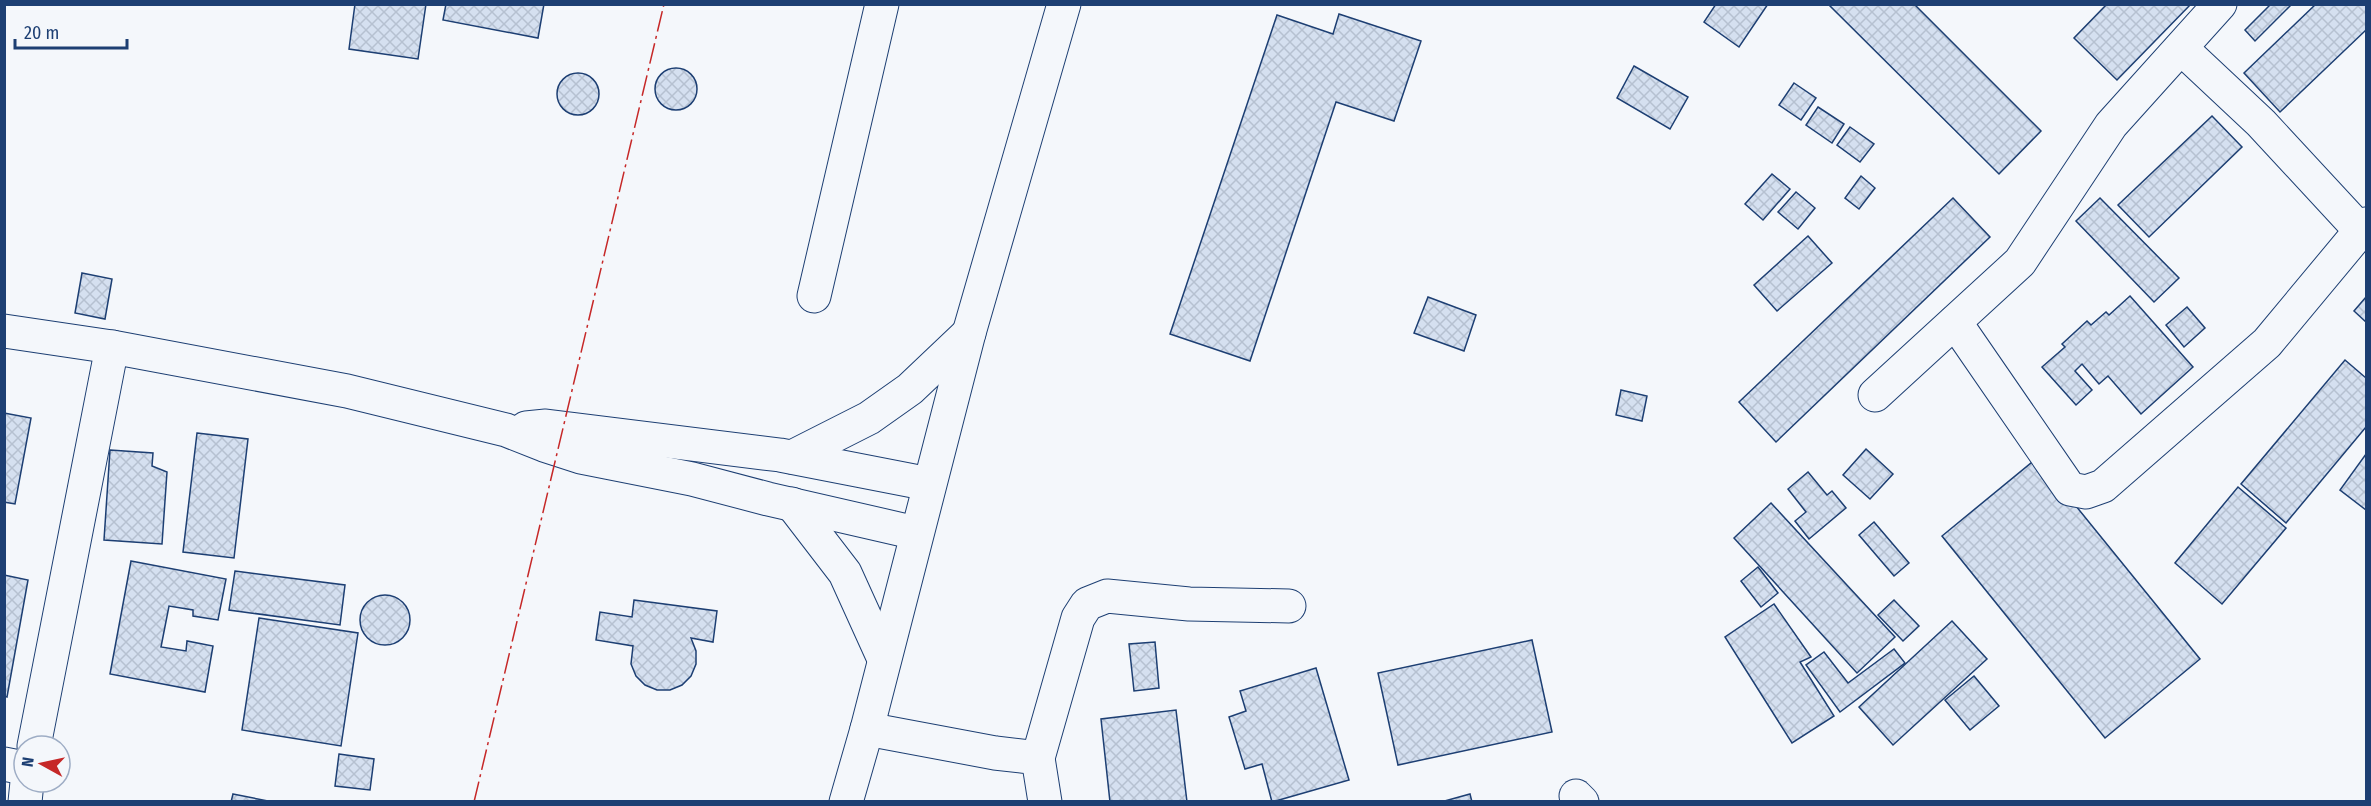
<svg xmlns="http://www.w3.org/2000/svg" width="2371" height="806" viewBox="0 0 2371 806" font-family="'Fira Sans Condensed',sans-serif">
<defs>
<pattern id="building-cross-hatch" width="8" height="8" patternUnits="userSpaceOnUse" patternTransform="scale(1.5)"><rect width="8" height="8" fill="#d5e0f0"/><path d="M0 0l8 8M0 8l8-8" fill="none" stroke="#b6c1d1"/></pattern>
</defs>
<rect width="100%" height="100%" fill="#f4f7fb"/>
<!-- building -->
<g fill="url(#building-cross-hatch)" stroke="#1d3f73" stroke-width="1.5">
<polygon points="355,4 426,4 418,59 349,49"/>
<polygon points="446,4 544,4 538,38 443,20"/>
<polygon points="1716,4 1768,4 1739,47 1704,22"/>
<polygon points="1828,4 1914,4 2041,131 1999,174"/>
<polygon points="2107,4 2191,4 2117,80 2074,38"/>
<polygon points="2271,4 2292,4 2255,41 2245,30"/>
<polygon points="2316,4 2366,4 2366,30 2280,112 2244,73"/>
<polygon points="1339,14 1421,41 1394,121 1336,102 1250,361 1170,334 1277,15 1333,34"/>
<polygon points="1634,66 1688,97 1670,129 1617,98"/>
<circle cx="676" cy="89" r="21"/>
<circle cx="578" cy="94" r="21"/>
<polygon points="1794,83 1816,98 1801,120 1779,105"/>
<polygon points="1818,107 1844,124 1832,143 1806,125"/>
<polygon points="2212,116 2242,147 2149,237 2118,205"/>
<polygon points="1850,127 1874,144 1860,162 1837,145"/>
<polygon points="1772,174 1790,189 1763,220 1745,204"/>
<polygon points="1861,176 1875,188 1859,209 1845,198"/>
<polygon points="1796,192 1815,208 1798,229 1778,212"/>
<polygon points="1953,198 1990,237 1776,442 1739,402"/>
<polygon points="2100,198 2179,278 2154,302 2076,221"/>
<polygon points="1808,236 1832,263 1777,311 1754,285"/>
<polygon points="82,273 112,279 105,319 75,313"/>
<polygon points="2130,296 2193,367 2141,414 2108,376 2099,384 2082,364 2075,371 2092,390 2076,405 2042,367 2065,347 2062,344 2087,321 2091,325 2106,312 2109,315"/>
<polygon points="1428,297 1476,315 1464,351 1414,333"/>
<polygon points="2366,297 2366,322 2354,311"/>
<polygon points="2187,307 2205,328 2184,347 2166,325"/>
<polygon points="2345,360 2366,378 2366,427 2286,523 2241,484"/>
<polygon points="1621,390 1647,396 1642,421 1616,415"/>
<polygon points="4,413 31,418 15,504 4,502"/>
<polygon points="197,433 248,439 234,558 183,552"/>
<polygon points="1866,449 1893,474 1870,499 1843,475"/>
<polygon points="110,450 153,453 152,466 167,472 162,544 104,540"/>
<polygon points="2366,454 2366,510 2340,490"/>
<polygon points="2037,458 2200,659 2105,738 1942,536"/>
<polygon points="1808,472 1827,495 1832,491 1846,508 1809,539 1795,521 1806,512 1788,489"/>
<polygon points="2238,487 2286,528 2222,604 2175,563"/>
<polygon points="1771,503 1895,637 1857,673 1734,538"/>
<polygon points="1874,522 1909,563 1894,576 1859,535"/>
<polygon points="131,561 226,579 218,620 193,616 193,610 169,606 161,647 186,651 187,641 213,646 205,692 110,674"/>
<polygon points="1758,567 1778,593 1761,607 1741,581"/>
<polygon points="235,571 345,585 340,625 229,610"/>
<polygon points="4,575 28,580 7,697 4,696"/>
<circle cx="385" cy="620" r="25"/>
<polygon points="634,600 717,611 713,642 691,638 696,651 696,664 691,676 682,685 670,690 657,690 645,685 636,676 631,664 633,646 596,640 600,612 632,617"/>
<polygon points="1894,600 1919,626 1903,641 1878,615"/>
<polygon points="1774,604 1811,657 1800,662 1834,716 1792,743 1725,637"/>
<polygon points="259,618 358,633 341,746 242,730"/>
<polygon points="1952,621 1987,659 1893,745 1859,707"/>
<polygon points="1532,640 1552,732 1398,765 1378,673"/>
<polygon points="1155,642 1159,688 1134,691 1129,644"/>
<polygon points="1894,649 1905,663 1840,712 1806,665 1824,652 1848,683"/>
<polygon points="1316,668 1349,780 1272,802 1262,764 1245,769 1229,717 1246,711 1240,691"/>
<polygon points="1974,676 1999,706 1970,730 1945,700"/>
<polygon points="1176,710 1187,802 1110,802 1101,719"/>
<polygon points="339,754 374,759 370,790 335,786"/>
<polygon points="233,794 273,802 231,802"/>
<polygon points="1470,794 1472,802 1441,802"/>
</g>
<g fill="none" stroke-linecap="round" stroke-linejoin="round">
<defs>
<g id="minor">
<polyline points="2181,48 2261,123 2361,231"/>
<polyline points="814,296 882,4"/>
<polyline points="1955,322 2070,489 2086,492 2103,486 2267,343 2366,224"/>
<polyline points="4,331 112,347 347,391 506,430 544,445 581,457 692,479 768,499 916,533"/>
<polyline points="1875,395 2020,262 2111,125 2220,4"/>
<polyline points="526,428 546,426 780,455 929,484"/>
<polyline points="867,729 995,753 1038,758 1045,802"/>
<polyline points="34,746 112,347"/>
<polyline points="1038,758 1078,618 1087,604 1107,596 1189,604 1289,606"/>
<polyline points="4,764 24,768"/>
<polyline points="1576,796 1582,802"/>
<polyline points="25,802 27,782"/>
</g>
<g id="highway">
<polyline points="792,457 869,418 910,389 969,333"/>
<polyline points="792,504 845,573 884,659"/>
<polyline points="846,802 867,729 969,333 1064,4"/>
</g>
</defs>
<!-- minor casing -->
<use href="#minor" stroke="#1d3f73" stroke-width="35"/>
<!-- highway casing -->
<use href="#highway" stroke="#1d3f73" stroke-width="35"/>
<!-- minor -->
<use href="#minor" stroke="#f4f7fb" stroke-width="33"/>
<!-- highway -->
<use href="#highway" stroke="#f4f7fb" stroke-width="33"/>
<!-- power -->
<polyline stroke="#c62828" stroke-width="1.5" stroke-dasharray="21 4.5 3 4.5" stroke-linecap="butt" points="474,802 664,4"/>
</g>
<!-- border -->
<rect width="2371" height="806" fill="none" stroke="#1d3f73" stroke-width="12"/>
<!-- north arrow -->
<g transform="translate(42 764) rotate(278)"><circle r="28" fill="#f4f7fb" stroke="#9eadc5" stroke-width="1.5"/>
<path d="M0-4.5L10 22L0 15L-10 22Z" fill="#c62828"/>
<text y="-9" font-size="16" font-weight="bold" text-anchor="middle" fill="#1d3f73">N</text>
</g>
<!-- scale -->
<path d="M15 39v9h112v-9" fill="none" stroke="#1d3f73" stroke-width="3"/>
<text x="24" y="39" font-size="18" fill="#1d3f73" stroke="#f4f7fb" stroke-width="4.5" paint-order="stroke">20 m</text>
</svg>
